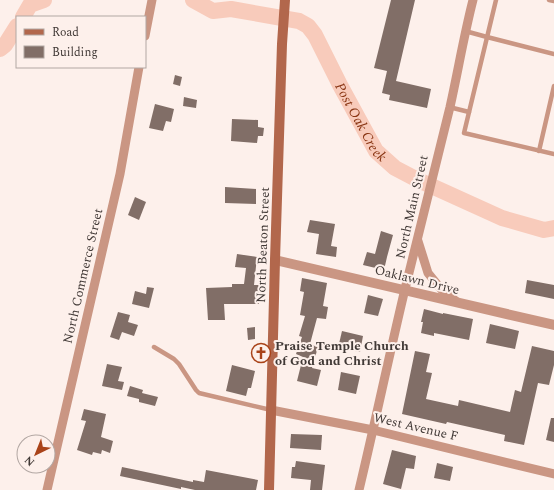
<svg xmlns="http://www.w3.org/2000/svg" width="554" height="490" viewBox="0 0 554 490" font-family="Spectral,serif">
<rect width="100%" height="100%" fill="#fdf0eb"/>
<g fill="none" stroke-linecap="round" stroke-linejoin="round">
<!-- river -->
<g stroke="#f8cbbb" stroke-width="16">
<path id="s1" d="M193,0L213,11L231,9L299,21L308,26L315,35L340,85L376,151L395,168L416,179L502,218L544,230L554,228"/>
<polyline points="23,17 30,5 44,0"/>
<polyline points="0,49 5,45 17,26"/>
</g>
</g>
<!-- building -->
<g fill="#816e67">
<polygon points="391,0 415,0 396,81 431,89 427,108 389,100 390,95 382,93 387,71 374,68"/>
<polygon points="175,75 182,77 180,86 173,84"/>
<polygon points="184,97 197,100 196,108 183,106"/>
<polygon points="155,104 174,109 171,122 166,121 163,131 149,128"/>
<polygon points="232,119 258,120 258,127 264,128 263,136 258,136 257,143 231,141"/>
<polygon points="225,187 256,189 256,204 225,203"/>
<polygon points="135,197 146,202 139,220 128,215"/>
<polygon points="310,220 335,224 331,246 337,247 336,257 316,254 319,234 307,232"/>
<polygon points="381,231 393,235 387,257 384,270 363,265 367,252 375,254"/>
<polygon points="237,254 257,257 254,285 259,285 259,304 224,304 225,320 208,320 206,288 232,287 232,284 244,284 246,268 235,267"/>
<polygon points="302,278 327,283 323,306 328,307 326,319 317,318 310,344 318,347 312,368 321,370 317,386 297,381 303,357 296,354 302,337 299,336 305,316 300,315 304,292 300,291"/>
<polygon points="527,280 554,285 554,299 525,293"/>
<polygon points="147,287 154,288 149,308 132,304 135,291 146,294"/>
<polygon points="368,295 383,299 378,316 364,313"/>
<polygon points="424,309 443,314 443,313 473,319 469,340 434,333 434,336 421,333 423,322 421,322"/>
<polygon points="118,312 130,315 128,322 138,325 134,336 122,332 119,340 110,337"/>
<polygon points="490,324 519,331 515,349 486,343"/>
<polygon points="255,327 255,339 248,340 247,328"/>
<polygon points="342,331 363,336 360,352 338,348"/>
<polygon points="532,346 554,351 554,365 549,385 538,383 524,445 504,441 505,435 447,422 446,424 402,414 415,351 430,354 426,372 432,373 426,399 458,406 459,400 510,412 515,390 521,392"/>
<polygon points="107,364 122,367 118,381 124,382 122,390 102,386"/>
<polygon points="232,365 255,371 251,388 248,388 246,396 226,391"/>
<polygon points="341,372 360,376 356,394 338,390"/>
<polygon points="130,386 143,390 142,393 158,397 155,406 139,402 139,399 127,396"/>
<polygon points="84,409 106,414 101,437 113,441 110,453 102,450 101,454 93,452 92,455 77,450 86,421 81,420"/>
<polygon points="551,418 554,418 554,442 546,440"/>
<polygon points="291,434 322,435 321,450 290,448"/>
<polygon points="392,450 416,456 414,469 406,468 401,489 383,484"/>
<polygon points="296,461 325,465 322,490 310,490 311,480 291,478 292,467 295,467"/>
<polygon points="437,463 453,467 450,481 434,478"/>
<polygon points="122,467 193,482 193,480 204,482 206,470 258,480 256,490 195,490 181,487 181,489 120,476"/>
</g>
<g fill="none" stroke-linecap="round" stroke-linejoin="round">
<!-- service -->
<g stroke="#ca9683" stroke-width="4.5">
<polyline points="496,0 464,133 554,154"/>
<polyline points="549,0 554,1"/>
<polyline points="465,31 487,37 554,54"/>
<polyline points="449,107 469,112"/>
<polyline points="539,151 554,86"/>
<polyline points="154,347 174,359 179,364 196,390 199,393 271,410"/>
</g>
<!-- minor -->
<g stroke="#ca9683" stroke-width="9">
<polyline points="145,36 152,0"/>
<polyline points="418,241 428,273 441,289 457,302"/>
<polyline points="271,410 373,430 554,474"/>
<polyline points="47,490 120,174 139,67"/>
<path d="M359,490C375,423 389,356 405,289C420,228 435,167 450,107C458,71 464,35 473,0"/>
</g>
<!-- tertiary -->
<path stroke="#ca9683" stroke-width="10" d="M275,260C368,281 461,304 554,325"/>
<!-- secondary -->
<polyline stroke="#b2674c" stroke-width="10" points="269,490 275,260 282,44 285,0"/>
</g>
<!-- icons -->
<defs>
<symbol id="church-ring" viewBox="-11 -11 22 22"><circle r="9.5" fill="#fdf0eb" stroke="#a94319" stroke-width="1.5"/><path d="M-1.2-6h2.4v3.5h3.3v2.4h-3.3V6h-2.4V-.1h-3.3v-2.4h3.3Z" fill="#a94319"/></symbol>
</defs>
<g fill-rule="evenodd">
<use href="#church-ring" x="250" y="342" width="22" height="22"/>
</g>
<g text-anchor="middle" dominant-baseline="central" stroke-width="4" stroke-linejoin="round" paint-order="stroke">
<!-- street labels -->
<g font-size="13" fill="#413936" stroke="#fdf0eb">
<text transform="translate(412 207) rotate(-77)">North Main Street</text>
<text transform="translate(263 245) rotate(-88)">North Beaton Street</text>
<text transform="translate(83 276) rotate(-77)">North Commerce Street</text>
<text transform="translate(417 280) rotate(14)">Oaklawn Drive</text>
<text transform="translate(416 427) rotate(13)">West Avenue F</text>
</g>
<!-- poi labels -->
<g font-size="13" font-weight="bold" fill="#413936" stroke="#fdf0eb" text-anchor="start">
<text x="275" y="346">Praise Temple Church<tspan x="275" dy="15">of God and Christ</tspan></text>
</g>
<!-- water labels -->
<g font-size="14" font-style="italic" fill="#893513" stroke="#fdf0eb">
<text stroke="none"><textPath href="#s1" startOffset="230">Post Oak Creek</textPath></text>
</g>
</g>
<!-- legend -->
<rect x="16" y="16" width="130" height="52" fill="#fdf0eb" stroke="#b2a7a3"/>
<rect x="24" y="29" width="20" height="6" fill="#b2674c" stroke="#b2a7a3"/>
<text x="52" y="36" font-size="12" fill="#413936">Road</text>
<rect x="24" y="46" width="20" height="12" fill="#816e67" stroke="#b2a7a3"/>
<text x="52" y="56" font-size="12" fill="#413936">Building</text>
<!-- north arrow -->
<g transform="translate(36 454) rotate(223)"><circle r="19" fill="#fdf0eb" stroke="#b2a7a3"/>
<path d="M0-3L7 15L0 10L-7 15Z" fill="#a94319"/>
<text y="-6" font-size="11" font-weight="bold" text-anchor="middle" fill="#413936">N</text>
</g>
</svg>
